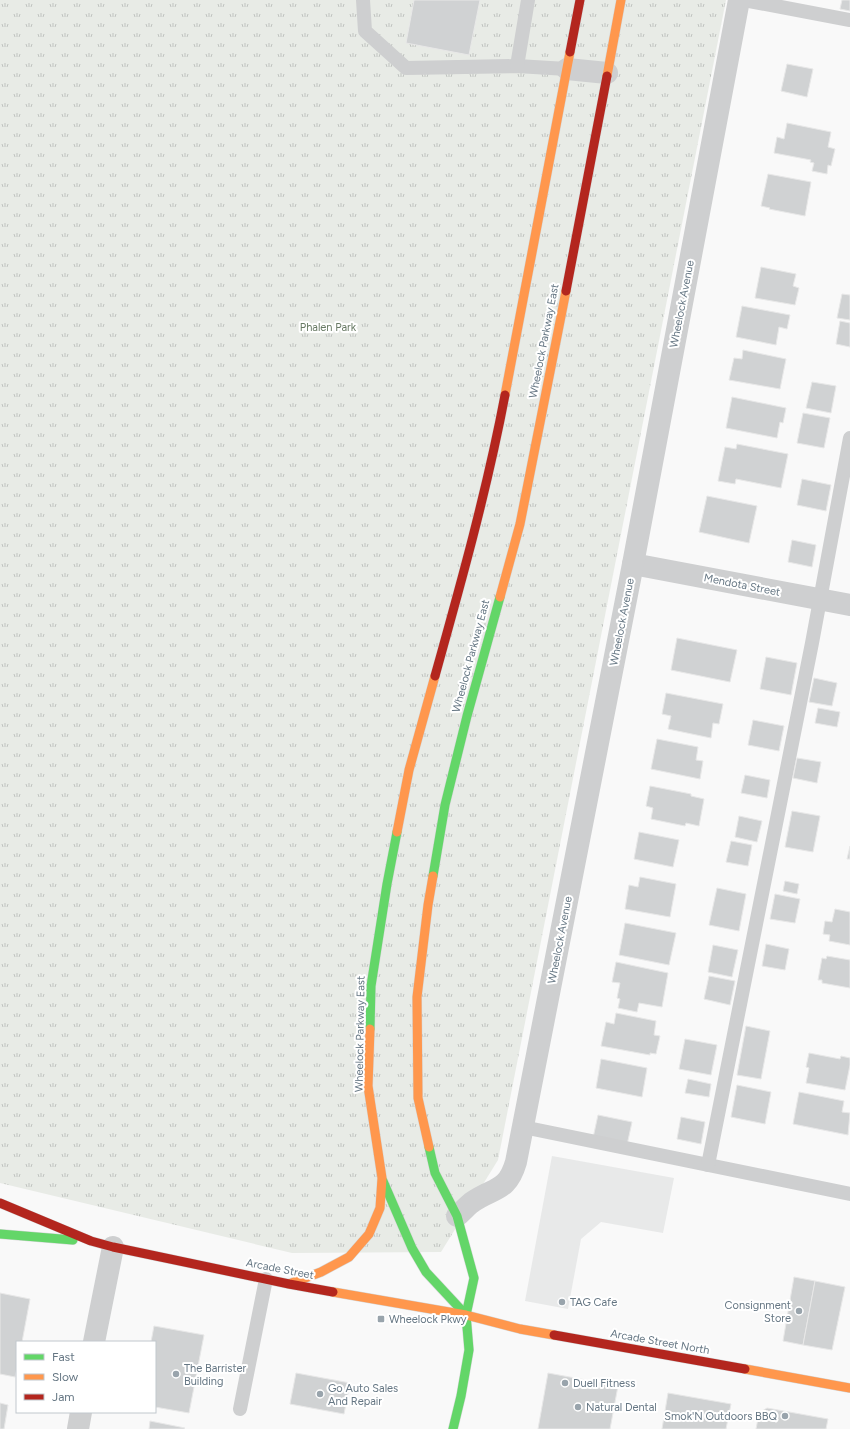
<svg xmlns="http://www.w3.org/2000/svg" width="850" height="1429" viewBox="0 0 850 1429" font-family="Figtree,sans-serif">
<defs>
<pattern id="park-tufts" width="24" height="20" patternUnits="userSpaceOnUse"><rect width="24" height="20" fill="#e8ebe6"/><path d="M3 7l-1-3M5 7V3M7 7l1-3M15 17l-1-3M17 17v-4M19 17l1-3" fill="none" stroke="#c0c3c0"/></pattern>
</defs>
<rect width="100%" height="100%" fill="#f9f9f9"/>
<!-- built -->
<polygon fill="#e8e9e9" points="552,1156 674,1178 663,1233 601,1222 581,1239 568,1309 525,1301"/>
<!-- park -->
<polygon fill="url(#park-tufts)" points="0,0 726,0 498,1160 441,1252 292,1253 0,1183"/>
<!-- building -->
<g fill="#d0d2d3" stroke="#e8e8e8">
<polygon points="414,0 480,0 469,55 406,43"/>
<polygon points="842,0 850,0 850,11 840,9"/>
<polygon points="787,64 813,69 807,97 781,91"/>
<polygon points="787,123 831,132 828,147 835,149 831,166 828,165 827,174 812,171 814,163 810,162 811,160 774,153 777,137 784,139"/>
<polygon points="768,174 811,182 805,216 769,209 770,208 761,206"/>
<polygon points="761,267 796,274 793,286 799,288 795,305 755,298"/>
<polygon points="842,294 850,295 850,320 837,318"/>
<polygon points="742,306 790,315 787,329 779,327 776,345 736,337"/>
<polygon points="840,321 850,323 850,347 836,344"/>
<polygon points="743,350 786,359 780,389 729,380 734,358 742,359"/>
<polygon points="812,382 836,386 831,413 806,408"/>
<polygon points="732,397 786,408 783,423 780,422 777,438 726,428"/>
<polygon points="803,413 830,418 824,448 797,443"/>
<polygon points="737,444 788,454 781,488 736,479 735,484 718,481 725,447 736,449"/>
<polygon points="802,479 831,485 826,511 797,505"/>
<polygon points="707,496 757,506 749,543 699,532"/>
<polygon points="792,540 816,545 812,567 788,562"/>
<polygon points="677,638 737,650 730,682 671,670"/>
<polygon points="766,657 797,663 791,695 760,689"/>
<polygon points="814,678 837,683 832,706 809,702"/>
<polygon points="666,693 723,704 719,724 713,723 711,738 668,729 671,716 662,714"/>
<polygon points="818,708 840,712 837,727 815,723"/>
<polygon points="753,720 784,726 779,751 748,745"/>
<polygon points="657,739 698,747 696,760 703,761 700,779 651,769"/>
<polygon points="797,758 821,762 817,783 793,778"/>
<polygon points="745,775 770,780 767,798 741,793"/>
<polygon points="650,786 691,794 691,796 704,799 699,826 686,823 685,826 651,819 653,808 646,806"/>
<polygon points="792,811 820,816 813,852 785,847"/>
<polygon points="739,816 762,821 757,842 735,837"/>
<polygon points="639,832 679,840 673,867 634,859"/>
<polygon points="731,841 752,845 748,866 726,862"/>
<polygon points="850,846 850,859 847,859"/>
<polygon points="640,877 676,884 670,917 625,909 629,885 638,887"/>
<polygon points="785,881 799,884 797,894 783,891"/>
<polygon points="717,888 746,894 739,931 709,925"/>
<polygon points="775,894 800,899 795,923 770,919"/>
<polygon points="835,909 850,912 850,945 829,941 830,935 823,934 825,921 832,922"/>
<polygon points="625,923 676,933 669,965 619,955"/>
<polygon points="766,944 789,949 785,970 762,966"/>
<polygon points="713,945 738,950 732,977 708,972"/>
<polygon points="827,956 850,960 850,988 822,983 822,980 818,980 822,958 826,959"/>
<polygon points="616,962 668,973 662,1007 639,1003 637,1012 618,1008 620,999 617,998 620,983 612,982"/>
<polygon points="709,976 735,981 730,1005 704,999"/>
<polygon points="616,1013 656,1021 654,1035 660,1036 656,1054 650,1053 650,1055 601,1046 606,1022 614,1024"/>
<polygon points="746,1026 770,1031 761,1079 737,1075"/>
<polygon points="685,1039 717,1045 711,1075 679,1069"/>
<polygon points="809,1053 840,1059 841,1056 850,1058 850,1065 845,1090 806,1083 809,1068 806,1067"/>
<polygon points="601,1059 647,1068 642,1097 596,1088"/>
<polygon points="688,1079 711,1084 709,1097 685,1093"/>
<polygon points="737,1085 771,1092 765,1124 731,1117"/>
<polygon points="799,1092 844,1101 842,1112 850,1113 848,1135 793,1124"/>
<polygon points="598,1115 632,1122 627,1145 593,1138"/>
<polygon points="681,1117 705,1122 701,1144 677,1139"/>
<polygon points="794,1277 815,1281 803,1345 783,1341"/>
<polygon points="815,1281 845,1287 832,1350 803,1345"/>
<polygon points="0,1293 30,1299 22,1342 17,1342 17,1367 15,1377 0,1374"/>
<polygon points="154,1326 204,1335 189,1413 155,1407 155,1342 151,1342"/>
<polygon points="296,1373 350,1383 344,1414 290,1404"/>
<polygon points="548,1373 618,1386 610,1429 538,1429"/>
<polygon points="668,1393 731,1404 726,1429 662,1429"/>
<polygon points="0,1403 8,1405 4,1429 0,1429"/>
<polygon points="767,1408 828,1419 826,1429 756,1429 759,1413"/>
<polygon points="150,1421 185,1428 184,1429 149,1429"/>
</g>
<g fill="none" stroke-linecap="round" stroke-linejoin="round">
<defs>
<g id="fast">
<polyline points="433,876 445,805 467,716 500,597"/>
<polyline points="370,1029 371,986 387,884 397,832"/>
<polyline points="429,1147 435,1173 457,1216 474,1278 466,1315 469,1350 461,1396 453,1429"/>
<polyline points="383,1181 412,1248 426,1272 466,1315"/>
<polyline points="0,1234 73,1240"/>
</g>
<g id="slow">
<polyline points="607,76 621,0"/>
<polyline points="505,395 570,52"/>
<polyline points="500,597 520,524 566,291"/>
<polyline points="397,832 409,770 435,676"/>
<polyline points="429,1147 418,1098 417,997 428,905 433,876"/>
<polyline points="289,1284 321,1272 349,1257 369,1234 380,1208 382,1178 368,1086 370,1029"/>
<polyline points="333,1292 466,1315 520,1329 554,1335"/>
<polyline points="745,1369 850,1388"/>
</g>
<g id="jam">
<polyline points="570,52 580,0"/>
<polyline points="566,291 607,76"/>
<path d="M435,676C461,583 487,490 505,395"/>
<polyline points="0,1203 91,1241 113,1247 289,1284 333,1292"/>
<polyline points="554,1335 745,1369"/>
</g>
</defs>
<!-- fast casing -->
<use href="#fast" stroke="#d5d6d7" stroke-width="10"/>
<!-- slow casing -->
<use href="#slow" stroke="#d5d6d7" stroke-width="10"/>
<!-- jam casing -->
<use href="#jam" stroke="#d5d6d7" stroke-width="10"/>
<!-- lane -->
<g stroke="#cecfd0" stroke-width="14">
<polyline points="363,0 365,31 406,68 517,66 567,69"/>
<polyline points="744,0 850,20"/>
<polyline points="517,66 528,0"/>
<polyline points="523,1127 850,1194"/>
<polyline points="708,1165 812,643 850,438"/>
<polyline points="240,1409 266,1279"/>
</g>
<!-- street -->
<g stroke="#cecfd0" stroke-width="22">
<polyline points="567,69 607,73"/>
<polyline points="633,564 850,605"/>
<path d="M457,1216C462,1212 466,1207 471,1203C493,1187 507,1193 516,1162L633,564L739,0"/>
<polyline points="94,1342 113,1247"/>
<polyline points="78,1429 81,1412"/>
</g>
<!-- fast -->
<use href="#fast" stroke="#63d668" stroke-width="9"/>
<!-- slow -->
<use href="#slow" stroke="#ff974d" stroke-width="9"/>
<!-- jam -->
<use href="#jam" stroke="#b3261e" stroke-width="9"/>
</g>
<!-- markers -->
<g fill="#99a4ac" stroke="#fff" stroke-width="1.5">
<circle cx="562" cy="1302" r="4"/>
<circle cx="799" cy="1311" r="4"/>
<rect x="377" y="1315" width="8" height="8" rx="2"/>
<circle cx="176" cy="1374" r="4"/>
<circle cx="565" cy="1383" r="4"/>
<circle cx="320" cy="1394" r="4"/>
<circle cx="578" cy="1407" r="4"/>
<circle cx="785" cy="1416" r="4"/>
</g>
<g text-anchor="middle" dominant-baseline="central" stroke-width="4" stroke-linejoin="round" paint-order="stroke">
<!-- street labels -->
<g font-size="11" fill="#657683" stroke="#fff">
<text transform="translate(682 304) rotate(-79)">Wheelock Avenue</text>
<text transform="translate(544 341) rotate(-79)">Wheelock Parkway East</text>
<text transform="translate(742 585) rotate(11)">Mendota Street</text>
<text transform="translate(622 622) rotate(-79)">Wheelock Avenue</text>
<text transform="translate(471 656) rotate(-75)">Wheelock Parkway East</text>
<text transform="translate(560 940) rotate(-79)">Wheelock Avenue</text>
<text transform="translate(360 1034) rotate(-89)">Wheelock Parkway East</text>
<text transform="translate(280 1269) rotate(11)">Arcade Street</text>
<text transform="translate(660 1342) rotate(10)">Arcade Street North</text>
</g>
<!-- park labels -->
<g font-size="11" fill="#687a64" stroke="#fff">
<text x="328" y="327">Phalen Park</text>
</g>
<!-- poi labels -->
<g font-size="11" fill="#657683" stroke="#fff" text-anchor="start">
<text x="570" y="1302">TAG Cafe</text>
<text x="791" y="1305" text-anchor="end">Consignment<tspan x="791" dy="13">Store</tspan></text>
<text x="389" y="1319">Wheelock Pkwy</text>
<text x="184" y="1368">The Barrister<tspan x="184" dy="13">Building</tspan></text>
<text x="573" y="1383">Duell Fitness</text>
<text x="328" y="1388">Go Auto Sales<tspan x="328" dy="13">And Repair</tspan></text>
<text x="586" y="1407">Natural Dental</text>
<text x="777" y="1416" text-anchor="end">Smok'N Outdoors BBQ</text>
</g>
</g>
<!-- legend -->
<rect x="16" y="1341" width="140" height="72" fill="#ffffff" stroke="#c1c8cd"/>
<rect x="24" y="1354" width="20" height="6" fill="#63d668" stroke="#c1c8cd"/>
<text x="52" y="1361" font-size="12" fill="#657683">Fast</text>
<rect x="24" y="1374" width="20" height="6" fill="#ff974d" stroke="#c1c8cd"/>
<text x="52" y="1381" font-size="12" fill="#657683">Slow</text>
<rect x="24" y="1394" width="20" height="6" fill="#b3261e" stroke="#c1c8cd"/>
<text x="52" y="1401" font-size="12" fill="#657683">Jam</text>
</svg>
